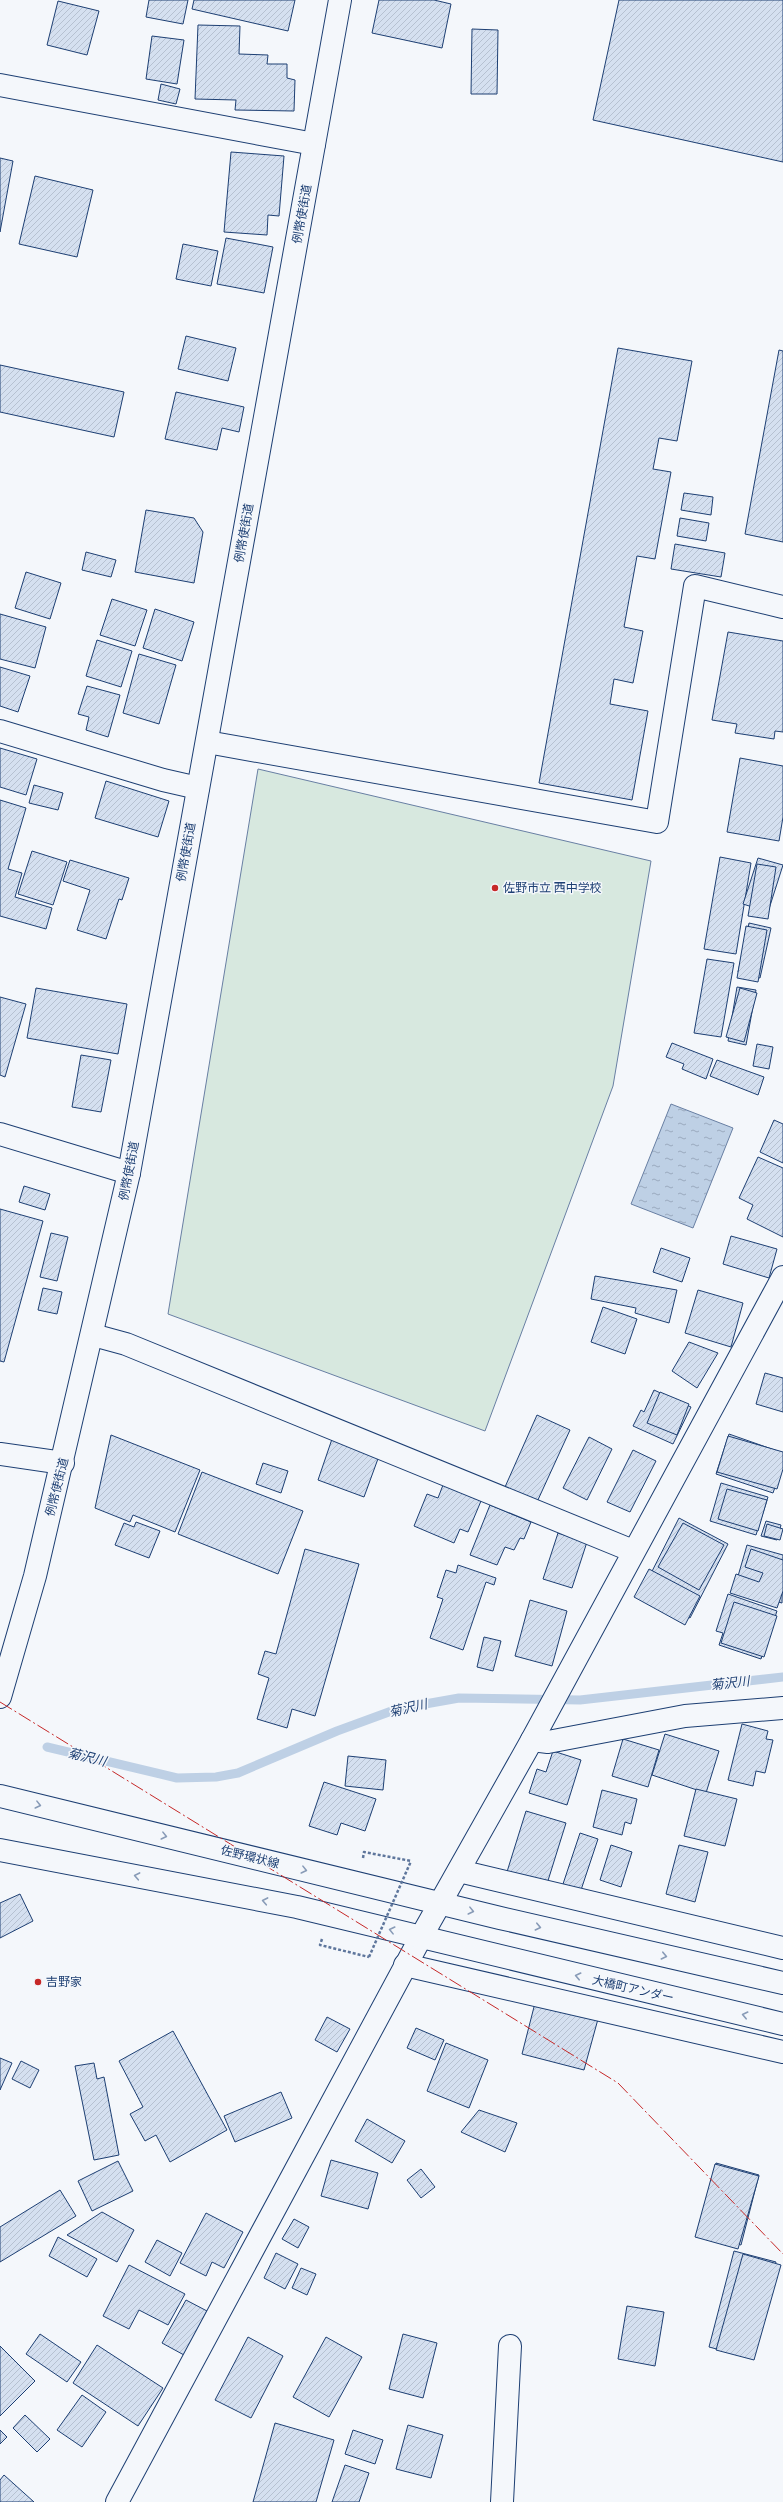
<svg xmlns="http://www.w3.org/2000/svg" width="783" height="2502" viewBox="0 0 783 2502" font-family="'Fira Sans Condensed','Noto Sans JP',sans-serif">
<defs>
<pattern id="water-ripples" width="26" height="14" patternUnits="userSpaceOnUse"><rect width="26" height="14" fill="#bed0e5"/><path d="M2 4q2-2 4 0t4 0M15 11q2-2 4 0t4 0" fill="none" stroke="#9aaabe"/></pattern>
<pattern id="building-hatch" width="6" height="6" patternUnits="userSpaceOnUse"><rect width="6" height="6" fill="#d5e0f0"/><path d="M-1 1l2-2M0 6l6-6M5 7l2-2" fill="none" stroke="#b6c1d1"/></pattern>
</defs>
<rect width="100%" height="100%" fill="#f4f7fb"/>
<!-- grass -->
<polygon fill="#d7e8df" stroke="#687fa3" points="258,769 651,861 613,1086 485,1431 168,1314"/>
<!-- water -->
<polygon fill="url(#water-ripples)" stroke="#687fa3" points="671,1104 733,1128 693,1228 631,1204"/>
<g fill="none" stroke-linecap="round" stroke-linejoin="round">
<!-- stream -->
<polyline stroke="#bed0e5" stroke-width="9" points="47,1747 177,1778 216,1777 238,1773 337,1731 397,1709 459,1698 580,1700 783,1677"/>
</g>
<!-- building -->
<g fill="url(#building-hatch)" stroke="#1d3f73">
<polygon points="149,0 188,0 183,24 146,17"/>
<polygon points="194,0 295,0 288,31 192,9"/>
<polygon points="379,0 434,0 451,4 442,48 372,33"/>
<polygon points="619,0 783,0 783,162 593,120"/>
<polygon points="58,1 99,11 87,55 47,45"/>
<polygon points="198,25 240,26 239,54 268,55 267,64 287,64 287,78 295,80 294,111 235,110 236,100 195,99"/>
<polygon points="472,29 498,30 497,94 471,94"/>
<polygon points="152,36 184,40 177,84 146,79"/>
<polygon points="161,84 180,89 176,104 158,100"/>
<polygon points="231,152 284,156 279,216 268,215 267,235 224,232"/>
<polygon points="0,158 13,161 0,232"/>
<polygon points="35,176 93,190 77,257 19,244"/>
<polygon points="226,238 273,247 264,293 217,284"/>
<polygon points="183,244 218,251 211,286 176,279"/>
<polygon points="186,336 236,348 228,381 178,369"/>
<polygon points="618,348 692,361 677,441 659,438 653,469 671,472 655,559 637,556 624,627 643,631 633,683 614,679 610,704 648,711 632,800 539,783"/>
<polygon points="779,350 783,351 783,542 745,534"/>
<polygon points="0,365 124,392 114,437 0,412"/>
<polygon points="176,392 244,407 239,432 222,428 217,450 165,439"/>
<polygon points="684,493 713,497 711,515 681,510"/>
<polygon points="146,510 194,518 203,532 194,583 135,572"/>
<polygon points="680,518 709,523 706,541 677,536"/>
<polygon points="675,544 725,553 721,577 671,569"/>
<polygon points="86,552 116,560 111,577 82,570"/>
<polygon points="26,572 61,583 50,619 15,608"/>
<polygon points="112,599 147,610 135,646 100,635"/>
<polygon points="155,609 194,622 182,661 143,648"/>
<polygon points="0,614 46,627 35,668 0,659"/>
<polygon points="728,632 783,641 783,732 775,731 774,739 735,733 737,724 712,720"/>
<polygon points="97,640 132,651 121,687 86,676"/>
<polygon points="139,654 176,665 159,724 123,713"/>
<polygon points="0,667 30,676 18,712 0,706"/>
<polygon points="87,686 120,695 108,737 86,730 89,717 78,714"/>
<polygon points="0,748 37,759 26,795 0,787"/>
<polygon points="740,758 783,766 783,817 779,841 727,832"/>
<polygon points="106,781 169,801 158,837 95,818"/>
<polygon points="34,785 63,793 58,810 29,803"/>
<polygon points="0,800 26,808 8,869 22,873 15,897 52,908 46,929 0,916"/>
<polygon points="32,851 67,862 53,905 18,894"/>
<polygon points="720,857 751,863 736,954 704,949"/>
<polygon points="758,858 783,865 768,912 743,904"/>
<polygon points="70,860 129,878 122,900 119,899 106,939 77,930 90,890 63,881"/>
<polygon points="757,864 776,867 768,919 748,916"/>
<polygon points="749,923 771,928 760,978 738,972"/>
<polygon points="746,926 767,930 758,982 737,978"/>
<polygon points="707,959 734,963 721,1037 694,1033"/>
<polygon points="737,987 756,990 746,1045 728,1041"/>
<polygon points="36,988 127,1004 118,1054 27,1038"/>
<polygon points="740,988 757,993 744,1042 726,1037"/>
<polygon points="0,997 26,1004 5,1077 0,1075"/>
<polygon points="672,1043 713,1059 706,1079 682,1069 684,1064 666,1057"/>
<polygon points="757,1044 773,1047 769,1069 753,1066"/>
<polygon points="81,1055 111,1060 101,1112 72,1107"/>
<polygon points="717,1060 764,1077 758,1095 710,1076"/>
<polygon points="774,1120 783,1124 783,1163 760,1152"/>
<polygon points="758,1157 783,1168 783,1237 747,1219 753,1205 739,1198"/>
<polygon points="24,1186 50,1194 45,1210 19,1202"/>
<polygon points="0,1209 43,1221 4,1362 0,1361"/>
<polygon points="51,1233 68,1237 57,1281 40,1277"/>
<polygon points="731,1236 777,1249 769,1278 723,1264"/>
<polygon points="661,1248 690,1258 682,1282 653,1272"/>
<polygon points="595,1276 677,1290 669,1323 635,1313 636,1308 591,1299"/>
<polygon points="43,1288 62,1292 57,1314 38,1310"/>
<polygon points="698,1290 743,1303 731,1347 685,1333"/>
<polygon points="603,1307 637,1319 625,1354 591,1342"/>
<polygon points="689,1342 718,1353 697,1388 672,1371"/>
<polygon points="765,1373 783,1378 783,1412 756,1404"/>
<polygon points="654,1390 691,1407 673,1444 633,1426 641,1410 644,1412"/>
<polygon points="660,1392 689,1404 677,1435 647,1423"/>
<polygon points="537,1415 570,1430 537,1502 505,1487"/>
<polygon points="729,1434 783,1453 783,1464 773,1493 716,1474"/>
<polygon points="111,1435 200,1470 175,1532 133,1515 130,1522 95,1508"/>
<polygon points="728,1436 783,1452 783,1469 777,1489 717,1472"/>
<polygon points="589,1437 612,1449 587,1500 563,1488"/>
<polygon points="332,1439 379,1456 364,1497 318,1480"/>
<polygon points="633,1450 656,1461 630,1512 607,1502"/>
<polygon points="263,1463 288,1471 281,1493 256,1484"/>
<polygon points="202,1472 303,1511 278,1574 178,1534"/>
<polygon points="721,1483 768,1497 756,1535 710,1521"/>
<polygon points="443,1485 481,1501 468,1532 460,1529 454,1543 414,1526 427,1494 438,1498"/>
<polygon points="727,1489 767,1500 758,1531 718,1519"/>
<polygon points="490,1505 531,1522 524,1539 520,1538 514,1550 505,1547 497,1565 470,1555"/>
<polygon points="679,1518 728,1544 690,1618 641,1593"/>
<polygon points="766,1521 781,1525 777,1540 761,1536"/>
<polygon points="136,1522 160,1531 149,1558 115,1545 124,1523 134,1527"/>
<polygon points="683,1523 724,1545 699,1590 658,1567"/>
<polygon points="767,1524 783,1529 780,1540 764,1536"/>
<polygon points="558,1533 587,1542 572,1588 543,1579"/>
<polygon points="747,1545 783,1555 782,1603 734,1590"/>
<polygon points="305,1549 359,1564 315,1716 292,1709 287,1728 257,1719 269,1678 258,1674 265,1651 276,1654"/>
<polygon points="751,1549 783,1560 783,1591 777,1608 730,1593 736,1574 759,1582 763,1573 745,1567"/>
<polygon points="458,1565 496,1578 494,1585 486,1582 463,1650 430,1638 443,1599 437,1597 446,1570 456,1573"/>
<polygon points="649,1569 700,1596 685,1625 634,1597"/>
<polygon points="728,1594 777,1611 761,1659 719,1645 723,1633 716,1631"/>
<polygon points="530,1600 567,1611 552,1666 515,1656"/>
<polygon points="734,1602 777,1616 764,1657 721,1643"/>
<polygon points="484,1637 501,1641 493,1671 477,1667"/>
<polygon points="742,1724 768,1731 766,1739 773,1740 765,1773 756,1771 753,1786 728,1780"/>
<polygon points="665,1734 719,1751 706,1793 652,1775"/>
<polygon points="623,1739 659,1750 648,1787 612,1776"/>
<polygon points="553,1751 581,1760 567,1805 529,1793 537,1769 546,1772"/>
<polygon points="348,1756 386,1760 383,1790 345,1786"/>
<polygon points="324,1782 376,1799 365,1831 341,1823 337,1835 309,1826"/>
<polygon points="696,1789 737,1799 725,1846 684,1836"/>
<polygon points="602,1790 637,1799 631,1824 625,1822 622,1835 593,1827"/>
<polygon points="526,1811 566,1823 546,1887 506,1875"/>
<polygon points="580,1833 598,1839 580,1893 562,1887"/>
<polygon points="611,1845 632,1852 621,1887 600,1880"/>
<polygon points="679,1845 708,1852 695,1902 666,1894"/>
<polygon points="20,1894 33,1921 0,1938 0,1903"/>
<polygon points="535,2003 598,2019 584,2070 522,2054"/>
<polygon points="327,2017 350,2029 337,2052 315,2040"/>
<polygon points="416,2028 444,2040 435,2060 407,2048"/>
<polygon points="173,2031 227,2130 170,2162 156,2135 145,2141 130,2114 143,2107 119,2061"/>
<polygon points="446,2043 488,2060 469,2108 427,2091"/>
<polygon points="0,2058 12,2063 0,2090"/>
<polygon points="21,2061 39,2070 30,2088 12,2079"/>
<polygon points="94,2063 97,2079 104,2077 119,2155 94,2160 75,2066"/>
<polygon points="281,2092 292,2118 235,2142 224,2116"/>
<polygon points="479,2110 517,2123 505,2152 461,2132"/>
<polygon points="367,2119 405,2141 392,2163 355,2141"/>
<polygon points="331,2160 378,2173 368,2209 321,2196"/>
<polygon points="118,2161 133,2191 92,2211 78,2181"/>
<polygon points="716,2163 759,2175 741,2245 697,2233"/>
<polygon points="715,2164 759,2176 738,2249 695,2237"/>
<polygon points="421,2169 435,2187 421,2198 407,2180"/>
<polygon points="60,2190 76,2216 0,2262 0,2227"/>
<polygon points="102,2212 134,2230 117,2262 67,2235"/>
<polygon points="206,2213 243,2232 224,2268 212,2262 206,2276 180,2263"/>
<polygon points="294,2219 309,2227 298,2248 282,2239"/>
<polygon points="58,2237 97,2259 87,2277 49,2256"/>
<polygon points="157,2240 182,2253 170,2276 145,2262"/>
<polygon points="734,2251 776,2262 751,2358 709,2347"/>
<polygon points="276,2253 298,2264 285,2289 264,2278"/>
<polygon points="743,2254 781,2265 754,2360 716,2350"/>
<polygon points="129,2265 185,2294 168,2325 139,2310 129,2329 103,2316"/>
<polygon points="301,2268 316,2274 307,2295 292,2288"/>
<polygon points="186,2300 207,2311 184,2355 162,2343"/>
<polygon points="627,2306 664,2312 655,2366 618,2359"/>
<polygon points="40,2334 81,2362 67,2382 26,2354"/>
<polygon points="403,2334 437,2343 423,2398 389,2389"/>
<polygon points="248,2337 283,2356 251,2418 215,2400"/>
<polygon points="326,2337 362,2357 329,2417 293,2397"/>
<polygon points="97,2345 163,2388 138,2426 73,2383"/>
<polygon points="0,2346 35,2381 0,2416"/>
<polygon points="82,2395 106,2412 82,2447 57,2430"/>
<polygon points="25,2415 50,2439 37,2452 13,2428"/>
<polygon points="275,2423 334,2440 316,2502 253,2502"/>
<polygon points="408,2425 443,2435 431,2478 396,2469"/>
<polygon points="0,2430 7,2437 0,2444"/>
<polygon points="353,2430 383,2440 375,2464 345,2454"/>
<polygon points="345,2465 369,2473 359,2502 332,2502"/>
<polygon points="4,2475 34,2502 0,2502 0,2480"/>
</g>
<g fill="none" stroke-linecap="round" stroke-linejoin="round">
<defs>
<g id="minor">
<polyline points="0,85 314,144"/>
<polyline points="0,731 163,780 198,788"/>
<polyline points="207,742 657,822 695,586 783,607"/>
<polyline points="0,1134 129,1173"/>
<polyline points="93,1335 126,1344 633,1551"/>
<polyline points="0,1454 63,1463"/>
<polyline points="532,1740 548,1742 685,1716 783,1708"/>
<polyline points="459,1871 783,1948"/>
<polyline points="405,1965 783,2052"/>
<polyline points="117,2502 421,1937 532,1740 783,1277"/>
<polyline points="502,2502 510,2346"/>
</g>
<g id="major">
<polyline points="0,1697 35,1576 129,1173 340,0"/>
<polyline points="0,1796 500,1918 783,1983"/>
<polyline points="0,1850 297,1907 783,2024"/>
</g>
</defs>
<!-- minor casing -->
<use href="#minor" stroke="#1d3f73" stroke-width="24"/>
<!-- major casing -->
<use href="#major" stroke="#1d3f73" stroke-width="24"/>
<!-- path -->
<g stroke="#5e769c" stroke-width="2.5" stroke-dasharray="3 2" stroke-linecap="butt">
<polyline points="363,1858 364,1852 411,1861"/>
<polyline points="322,1939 320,1945 369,1957"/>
</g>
<!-- minor -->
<use href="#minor" stroke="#f4f7fb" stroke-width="22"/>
<!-- major -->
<use href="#major" stroke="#f4f7fb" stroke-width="22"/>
<!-- path-bridge -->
<polyline stroke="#5e769c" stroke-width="2.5" stroke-dasharray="3 2" stroke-linecap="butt" points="369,1957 411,1861"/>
<!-- power -->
<polyline stroke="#c62828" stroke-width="1" stroke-dasharray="14 3 2 3" stroke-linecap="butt" points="0,1702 618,2083 783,2254"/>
</g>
<!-- one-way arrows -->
<defs><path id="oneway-chevron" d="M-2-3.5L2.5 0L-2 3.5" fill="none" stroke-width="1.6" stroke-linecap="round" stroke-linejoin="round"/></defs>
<g stroke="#889bb7">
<use href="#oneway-chevron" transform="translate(38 1805) rotate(14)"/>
<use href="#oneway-chevron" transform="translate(164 1836) rotate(14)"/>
<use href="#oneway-chevron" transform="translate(304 1870) rotate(14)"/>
<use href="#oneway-chevron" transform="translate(137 1876) rotate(-169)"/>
<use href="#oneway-chevron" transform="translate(265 1901) rotate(-169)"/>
<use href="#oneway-chevron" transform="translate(471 1911) rotate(14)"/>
<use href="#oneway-chevron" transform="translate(538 1927) rotate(13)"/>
<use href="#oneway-chevron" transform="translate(392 1930) rotate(-166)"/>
<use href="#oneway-chevron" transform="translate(664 1956) rotate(13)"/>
<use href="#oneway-chevron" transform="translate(578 1976) rotate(-167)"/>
<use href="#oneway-chevron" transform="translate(745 2015) rotate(-167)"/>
</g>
<!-- markers -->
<g fill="#c62828" stroke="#f4f7fb" stroke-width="1.5">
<circle cx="495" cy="888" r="4"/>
<circle cx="38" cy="1982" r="4"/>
</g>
<g text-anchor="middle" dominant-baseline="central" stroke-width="3" stroke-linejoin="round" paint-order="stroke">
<!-- street labels -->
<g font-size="12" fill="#1d3f73" stroke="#f4f7fb">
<text transform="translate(302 214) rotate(-80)">例幣使街道</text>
<text transform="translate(244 533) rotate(-80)">例幣使街道</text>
<text transform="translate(186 852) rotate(-80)">例幣使街道</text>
<text transform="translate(129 1171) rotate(-79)">例幣使街道</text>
<text transform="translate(57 1487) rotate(-76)">例幣使街道</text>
<text transform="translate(250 1857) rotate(14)">佐野環状線</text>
<text transform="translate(633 1989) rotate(13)">大橋町アンダー</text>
</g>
<!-- poi labels -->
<g font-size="12" fill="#1d3f73" stroke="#f4f7fb" text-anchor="start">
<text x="503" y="888">佐野市立 西中学校</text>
<text x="46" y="1982">吉野家</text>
</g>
<!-- water labels -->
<g font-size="13" font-style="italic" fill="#1d3f73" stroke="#f4f7fb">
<text transform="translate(730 1683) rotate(-6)">菊沢川</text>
<text transform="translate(408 1708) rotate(-13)">菊沢川</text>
<text transform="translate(87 1757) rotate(14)">菊沢川</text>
</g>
</g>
</svg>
